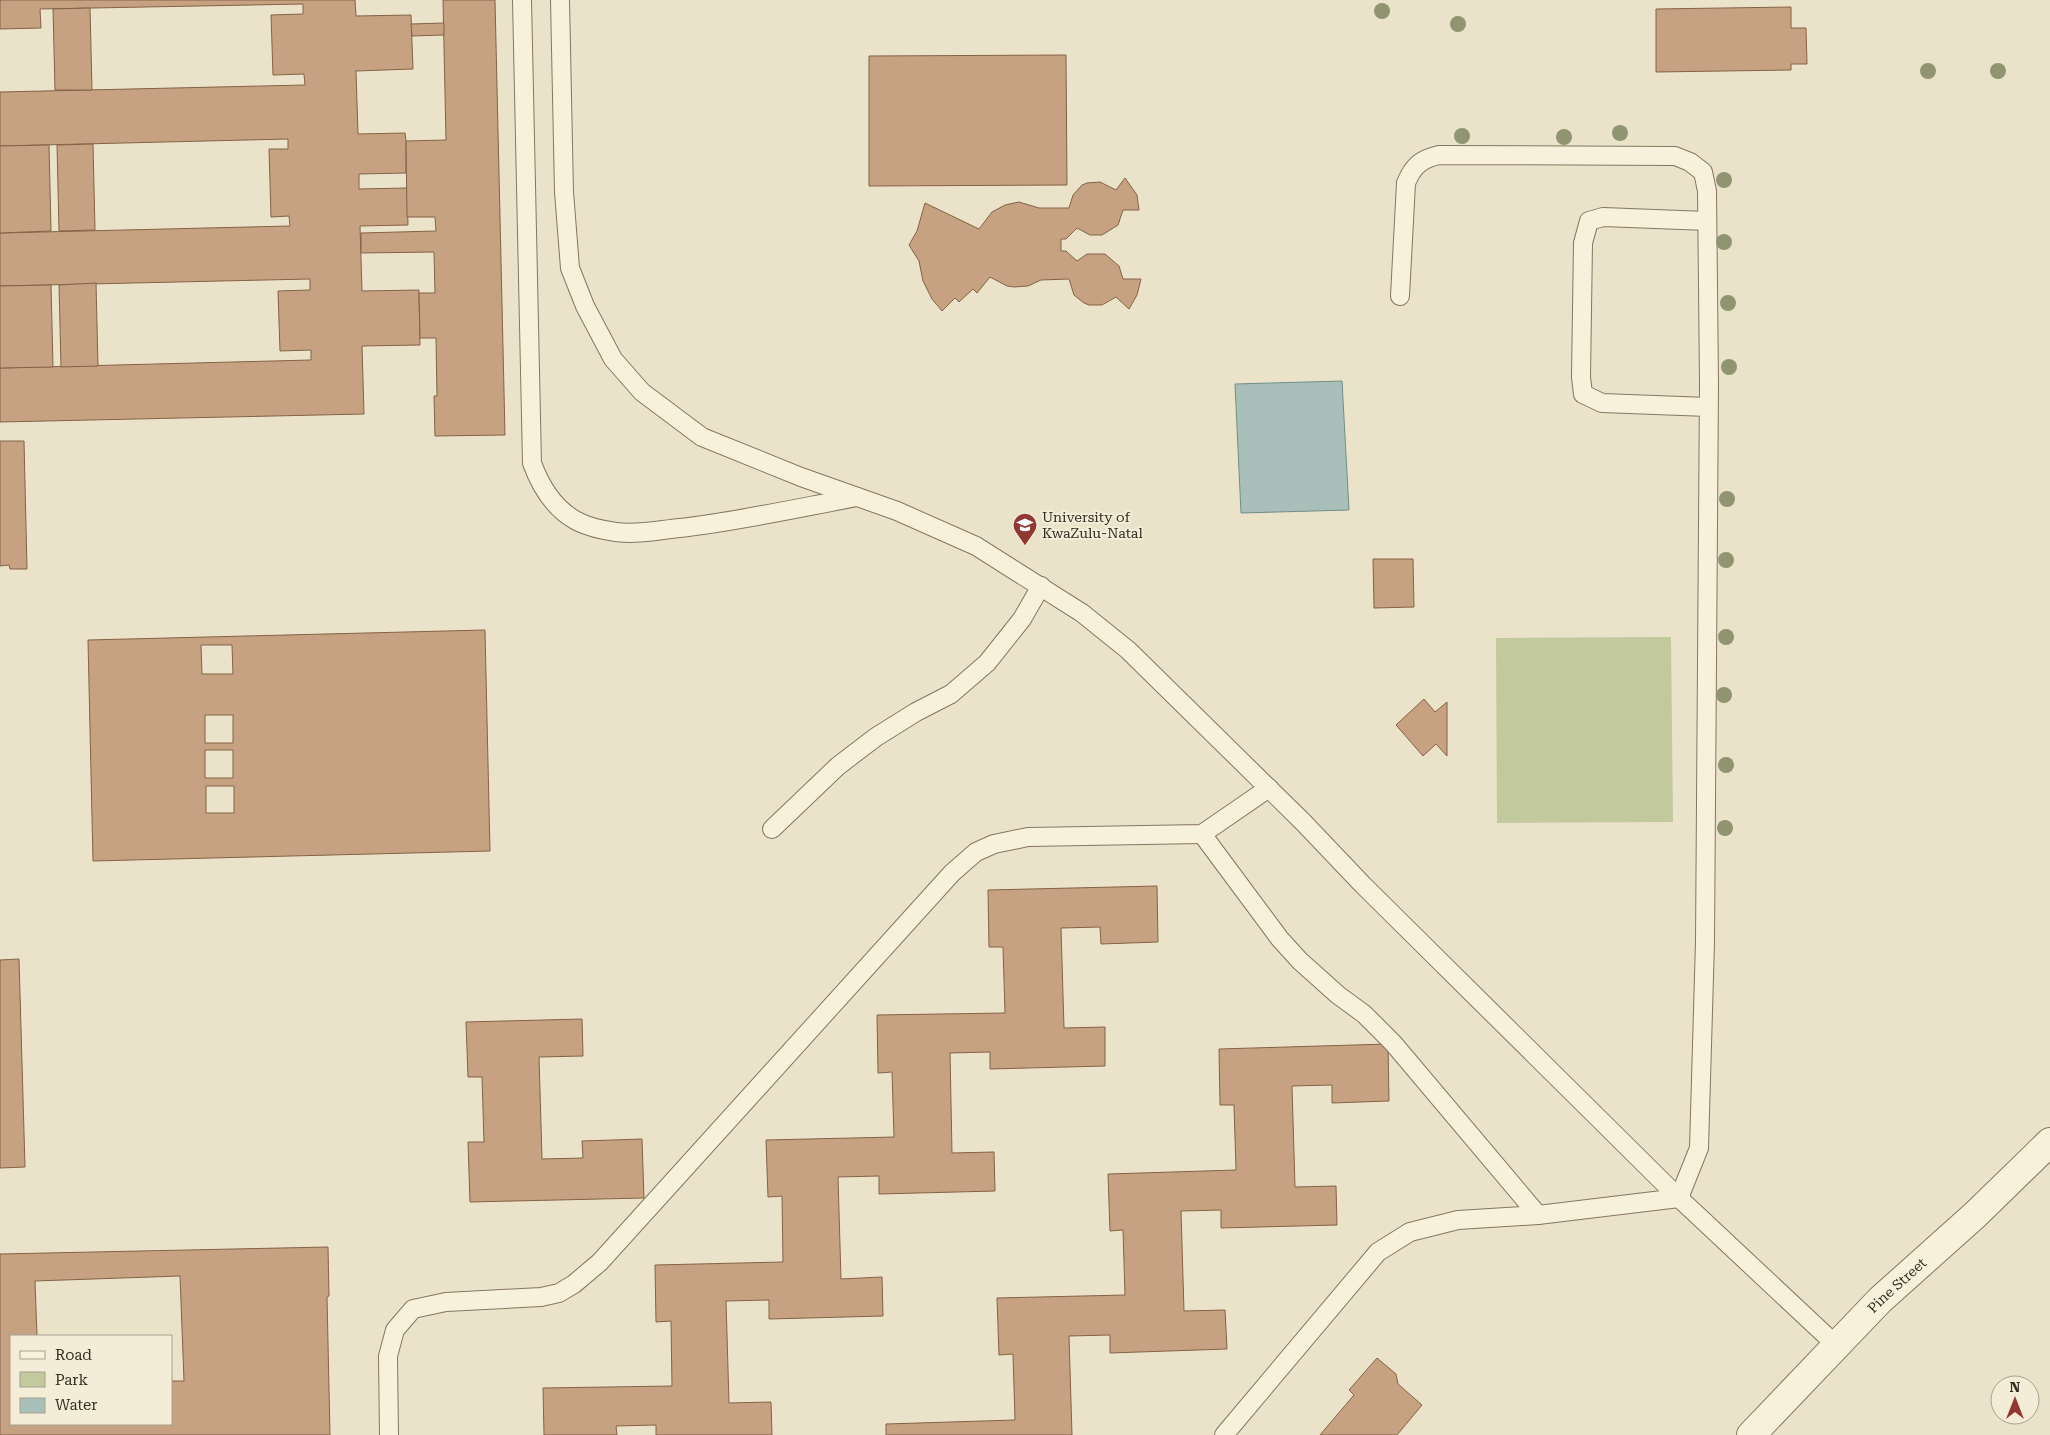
<svg xmlns="http://www.w3.org/2000/svg" width="2050" height="1435" viewBox="0 0 2050 1435" font-family="'Roboto Serif',serif">
<rect width="100%" height="100%" fill="#ebe3c9"/>
<!-- green -->
<polygon fill="#c1c99d" points="1671,637 1673,822 1497,823 1496,638"/>
<!-- water -->
<polygon fill="#a9c0ba" stroke="#708e88" points="1342,381 1349,510 1241,513 1235,384"/>
<!-- building -->
<g fill="#c6a282" stroke="#846246" fill-rule="evenodd">
<polygon points="0,0 355,0 356,16 411,15 413,69 356,71 358,134 405,133 406,141 406,173 359,174 359,189 407,188 408,225 360,226 362,291 419,290 419,293 420,345 362,346 364,414 0,422 0,368 311,360 311,350 280,351 278,291 310,290 310,279 0,286 0,233 290,226 289,216 271,217 269,149 288,149 288,139 0,146 0,92 305,85 304,74 273,75 271,15 303,14 303,4 40,9 41,28 0,29"/>
<polygon points="443,0 495,0 505,435 435,436 434,396 437,396 436,338 420,338 419,293 435,293 434,252 361,253 361,233 436,231 435,217 407,217 406,141 446,140"/>
<polygon points="1791,7 1791,28 1806,28 1807,64 1791,64 1791,70 1656,72 1656,9"/>
<polygon points="90,8 92,90 55,90 53,9"/>
<polygon points="444,23 444,35 412,36 411,24"/>
<polygon points="1066,55 1067,185 869,186 869,56"/>
<polygon points="93,144 95,230 59,231 57,145"/>
<polygon points="49,145 51,231 0,233 0,146"/>
<polygon points="1125,178 1137,195 1139,210 1123,210 1118,225 1102,235 1090,235 1077,228 1066,239 1061,239 1061,251 1066,251 1077,261 1087,254 1105,254 1119,266 1123,279 1141,279 1137,295 1129,309 1116,297 1102,305 1089,305 1084,303 1074,295 1069,279 1041,280 1028,286 1014,287 1007,286 990,277 977,293 973,289 959,302 955,298 942,311 932,299 923,281 919,261 909,245 917,231 925,203 979,229 992,212 1005,205 1019,202 1039,208 1069,208 1073,195 1082,185 1087,183 1100,182 1116,190"/>
<polygon points="96,283 98,366 61,367 59,285"/>
<polygon points="51,285 53,367 0,368 0,286"/>
<polygon points="0,441 24,441 27,569 10,569 9,565 0,566"/>
<polygon points="1373,559 1413,559 1414,607 1374,608"/>
<path d="M485,630L490,851L93,861L88,640ZM201,645H232L233,674H202ZM205,715H233V743H205ZM205,750H233V778H205ZM206,786H234V813H206Z"/>
<polygon points="1424,699 1435,712 1447,702 1447,756 1436,744 1423,756 1396,725"/>
<polygon points="1157,886 1158,942 1101,944 1100,927 1061,928 1064,1028 1105,1027 1105,1066 990,1069 990,1052 950,1053 952,1153 994,1152 995,1191 879,1194 879,1176 838,1177 841,1279 882,1277 883,1316 769,1319 769,1300 726,1301 729,1403 771,1402 772,1435 656,1435 656,1425 616,1426 617,1435 544,1435 543,1388 672,1386 671,1321 656,1322 655,1265 783,1262 782,1196 768,1197 766,1140 894,1137 892,1072 878,1073 877,1015 1005,1013 1003,947 989,947 988,890"/>
<polygon points="19,959 25,1167 0,1168 0,960"/>
<polygon points="582,1019 583,1056 539,1057 542,1159 583,1158 582,1141 642,1139 644,1198 470,1202 468,1142 484,1142 482,1077 468,1077 466,1022"/>
<polygon points="1388,1044 1389,1101 1332,1103 1332,1085 1292,1086 1295,1187 1336,1186 1337,1225 1221,1228 1221,1210 1181,1211 1184,1311 1225,1310 1227,1349 1110,1353 1110,1335 1069,1336 1072,1435 886,1435 886,1424 1015,1420 1013,1354 999,1355 997,1298 1125,1295 1123,1230 1110,1231 1108,1174 1236,1170 1234,1105 1220,1105 1219,1049"/>
<path d="M328,1247L329,1296L327,1297L330,1435H0V1254ZM180,1276L184,1381H171V1424H11V1336H37L35,1281Z"/>
<polygon points="1377,1358 1396,1374 1398,1384 1422,1405 1397,1435 1320,1435 1354,1395 1349,1390"/>
</g>
<g fill="none" stroke-linecap="round" stroke-linejoin="round">
<defs>
<g id="service">
<path d="M522,0L532,463C540,485 554,508 575,520C587,527 602,530 616,532C637,535 659,530 680,528C740,521 798,508 857,497"/>
<polyline points="560,0 564,192 570,268 585,306 613,359 642,392 702,437 801,477 897,511 976,546 1082,613 1128,650 1303,822 1363,885 1679,1198 1837,1346"/>
<polyline points="1707,221 1603,217 1589,221 1583,243 1581,377 1583,394 1602,403 1708,407"/>
<polyline points="772,829 838,766 876,737 916,712 951,694 987,663 1022,619 1041,586"/>
<polyline points="1202,834 1280,939 1300,961 1338,995 1364,1014 1393,1043 1538,1215"/>
<polyline points="389,1435 388,1356 395,1330 413,1309 446,1302 541,1297 559,1293 574,1284 600,1262 952,873 976,852 994,844 1028,837 1202,834 1269,788"/>
<path d="M1224,1435L1378,1252L1410,1232L1458,1220L1538,1215L1679,1198L1699,1148L1705,942L1709,384L1707,191L1703,172L1690,162L1675,156L1439,155C1421,159 1413,166 1406,183L1400,296"/>
</g>
<g id="minor">
<path id="s1" d="M1751,1435L1880,1300L1975,1215L2050,1142"/>
</g>
</defs>
<!-- service casing -->
<use href="#service" stroke="#86765f" stroke-width="20"/>
<!-- minor casing -->
<use href="#minor" stroke="#86765f" stroke-width="30"/>
<!-- service -->
<use href="#service" stroke="#f7f0db" stroke-width="18"/>
<!-- minor -->
<use href="#minor" stroke="#f7f0db" stroke-width="28"/>
</g>
<!-- trees -->
<g fill="#909471">
<circle cx="1382" cy="11" r="8"/>
<circle cx="1458" cy="24" r="8"/>
<circle cx="1928" cy="71" r="8"/>
<circle cx="1998" cy="71" r="8"/>
<circle cx="1620" cy="133" r="8"/>
<circle cx="1462" cy="136" r="8"/>
<circle cx="1564" cy="137" r="8"/>
<circle cx="1724" cy="180" r="8"/>
<circle cx="1724" cy="242" r="8"/>
<circle cx="1728" cy="303" r="8"/>
<circle cx="1729" cy="367" r="8"/>
<circle cx="1727" cy="499" r="8"/>
<circle cx="1726" cy="560" r="8"/>
<circle cx="1726" cy="637" r="8"/>
<circle cx="1724" cy="695" r="8"/>
<circle cx="1726" cy="765" r="8"/>
<circle cx="1725" cy="828" r="8"/>
</g>
<!-- icons -->
<defs>
<symbol id="university-pin" viewBox="-11 -11 22 30"><path d="M0 17L-7.5 6A9.5 9.5 0 1 1 7.5 6Z" fill="#913833" stroke="#f3edd8"/><path d="M0-5L7-2L0 1L-7-2ZM-4 1L0 2.5L4 1V4Q0 6-4 4Z" fill="#fff"/></symbol>
</defs>
<g fill-rule="evenodd">
<use href="#university-pin" x="1011" y="511" width="28" height="38"/>
</g>
<g text-anchor="middle" dominant-baseline="central" stroke-width="4" stroke-linejoin="round" paint-order="stroke">
<!-- poi labels -->
<g font-size="14" fill="#382d21" stroke="#f3edd8" text-anchor="start">
<text x="1042" y="517">University of<tspan x="1042" dy="16">KwaZulu-Natal</tspan></text>
</g>
<!-- street labels -->
<g font-size="14" fill="#382d21" stroke="#f3edd8">
<text stroke="none"><textPath href="#s1" startOffset="209">Pine Street</textPath></text>
</g>
</g>
<!-- legend -->
<rect x="10" y="1335" width="162" height="90" fill="#f3edd8" stroke="#a8a08f"/>
<rect x="20" y="1351" width="25" height="8" fill="#f7f0db" stroke="#a8a08f"/>
<text x="55" y="1360" font-size="15" fill="#382d21">Road</text>
<rect x="20" y="1372" width="25" height="15" fill="#c1c99d" stroke="#a8a08f"/>
<text x="55" y="1385" font-size="15" fill="#382d21">Park</text>
<rect x="20" y="1398" width="25" height="15" fill="#a9c0ba" stroke="#a8a08f"/>
<text x="55" y="1410" font-size="15" fill="#382d21">Water</text>
<!-- north arrow -->
<g transform="translate(2015 1400)"><circle r="24" fill="#f3edd8" stroke="#a8a08f"/>
<path d="M0-4L9 19L0 12L-9 19Z" fill="#913833"/>
<text y="-8" font-size="14" font-weight="bold" text-anchor="middle" fill="#382d21">N</text>
</g>
</svg>
